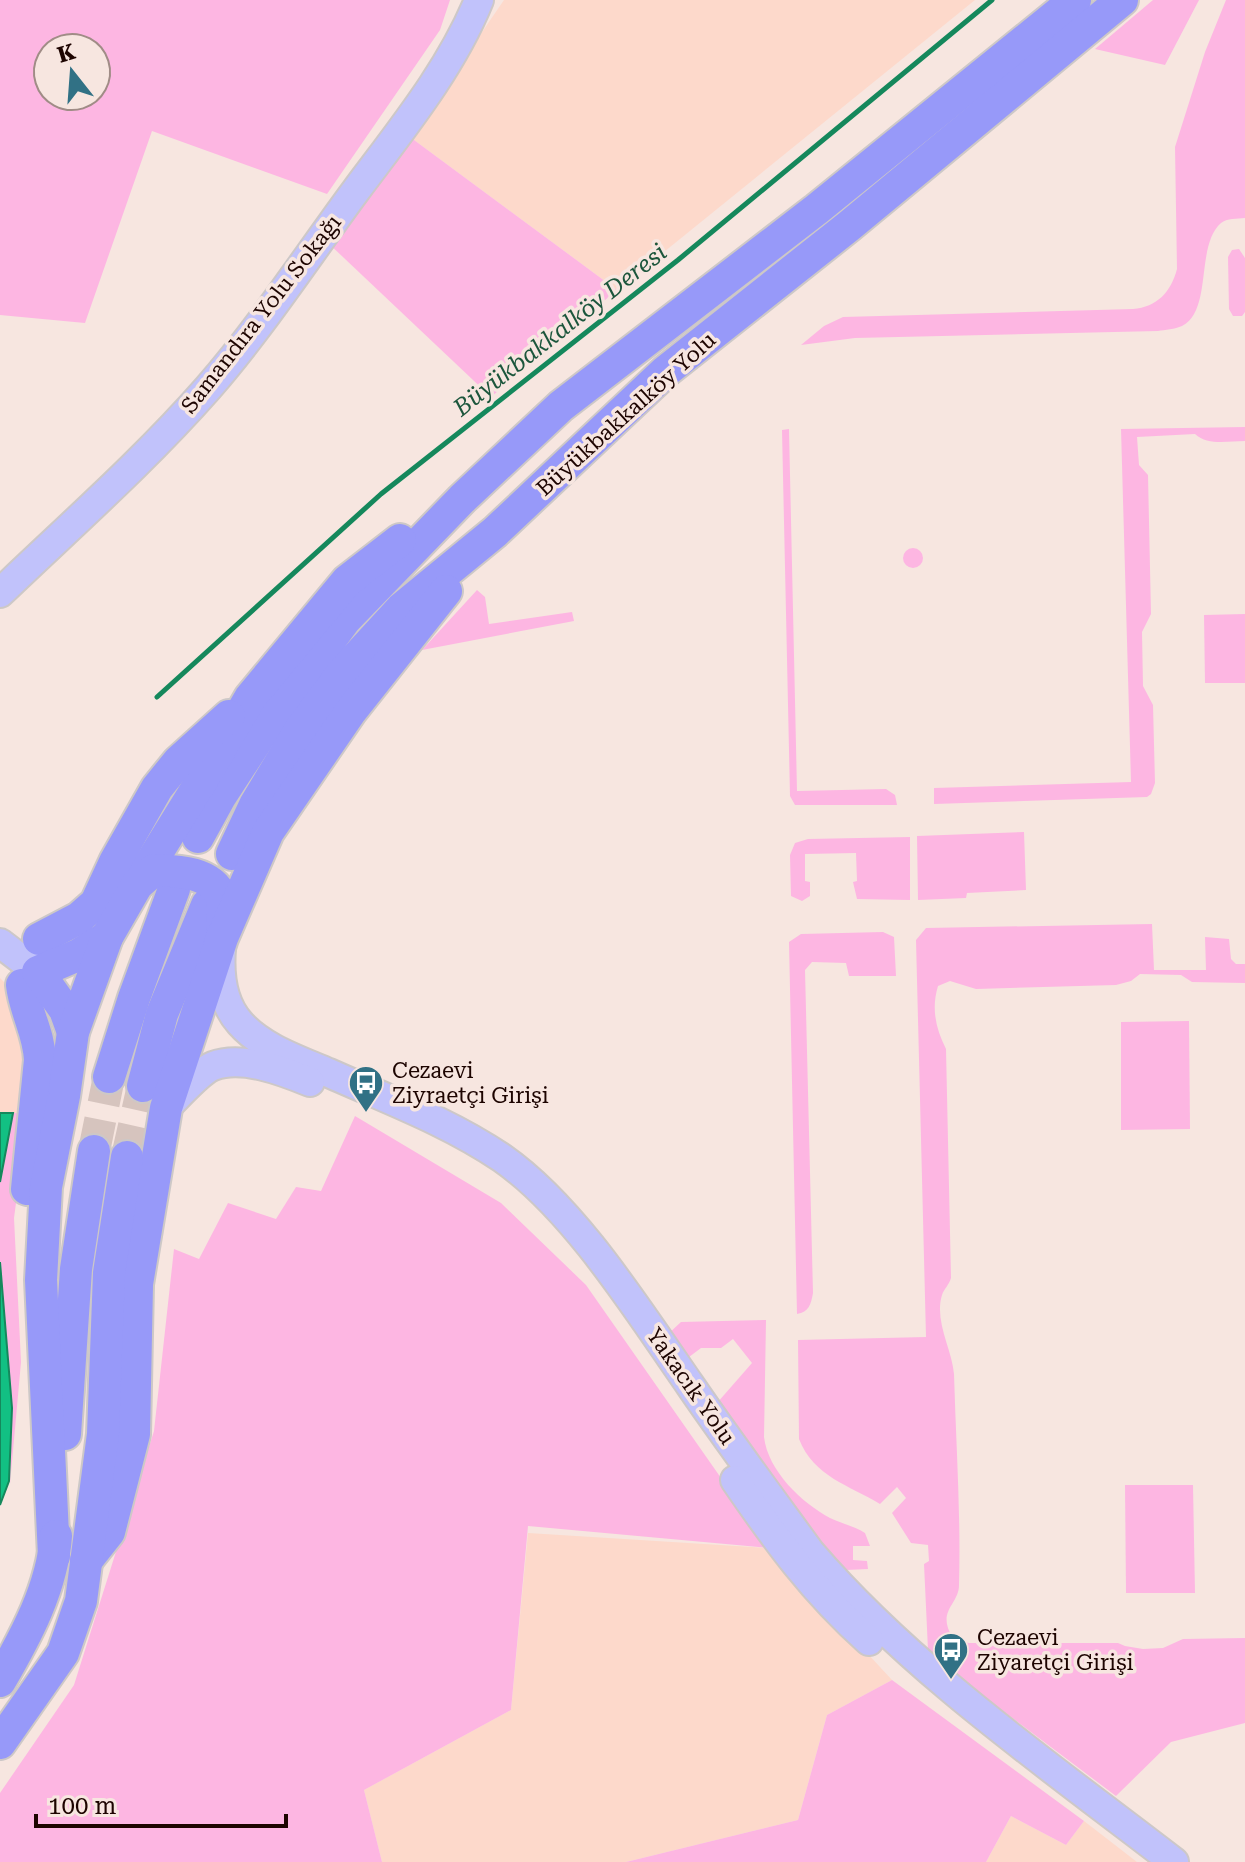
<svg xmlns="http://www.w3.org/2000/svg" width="1245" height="1862" viewBox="0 0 1245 1862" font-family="'Roboto Serif',serif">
<rect width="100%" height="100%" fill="#f7e6e0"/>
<!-- built -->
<g fill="#fdd9cb">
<polygon points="504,0 975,0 617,290 410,137"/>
<polygon points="0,978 18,996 33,1052 28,1113 0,1113"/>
<polygon points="528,1533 770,1548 892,1680 827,1715 798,1820 626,1862 382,1862 364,1790 511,1710"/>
<polygon points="1011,1816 1066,1845 1084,1821 1137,1862 986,1862"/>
</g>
<!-- green -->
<g fill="#fdb6e2" fill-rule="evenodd">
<path d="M0,0H450L440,30L327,194L152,131L85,323L0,315ZM96,48V96H48V48Z"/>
<polygon points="1153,0 1199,0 1165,65 1095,49"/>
<path d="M1226,0H1245V218C1237,219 1227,218 1221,223C1195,246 1213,310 1182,326C1175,329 1165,330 1158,331L855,338L801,345L824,326L843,317L1133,309C1157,307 1171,292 1177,269L1175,147L1205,52Z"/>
<polygon points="410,137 617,290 491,397 326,241"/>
<polygon points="1239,249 1245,258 1245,312 1242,316 1233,316 1229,309 1228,257 1232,250"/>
<path d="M1245,427V441C1228,441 1208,446 1195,434L1137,437L1139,465L1148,475L1151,614L1142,632L1143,686L1153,705L1155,783L1151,794L1147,797L934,804V788L1131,782L1121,429Z"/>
<polygon points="789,429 797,791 886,789 895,795 897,805 795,805 790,796 782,430"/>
<circle cx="913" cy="558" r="10"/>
<polygon points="477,590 485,597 489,624 572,612 574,621 422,650"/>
<polygon points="1245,614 1245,683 1205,683 1204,615"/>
<polygon points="1024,832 1026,890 967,893 966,898 918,900 917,836"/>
<polygon points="910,837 910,900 857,899 853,882 857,881 856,853 805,854 805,881 810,882 810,896 802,901 791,896 790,855 795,843 808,839"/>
<path d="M1152,924L1154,970H1206L1205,937L1229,939L1231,959L1236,964H1245V983L1192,982L1181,975L1140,974L1131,981L1116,985L976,989L950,981L938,986C931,1009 936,1029 946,1049L951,1278C949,1285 944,1289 942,1295C934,1321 952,1349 954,1374C956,1444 961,1515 959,1585C959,1601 944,1608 947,1624C949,1636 957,1641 969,1643H1118L1125,1646L1143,1649L1163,1648L1183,1639L1245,1638V1723L1171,1742L1116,1796L931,1657L928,1650L924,1564L929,1561L928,1545L911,1543L892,1513L906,1498L897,1487L880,1504C849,1485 814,1477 799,1439L798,1340L926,1337L916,940L926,928Z"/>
<path d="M883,932L894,937L896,976H849L846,963L812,962L805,970L813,1293C811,1304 809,1312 797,1314L789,942L801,934Z"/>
<polygon points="1189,1021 1190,1129 1121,1130 1121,1022"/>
<polygon points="13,1113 28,1113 14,1218 21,1362 10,1484 12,1408 0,1262 0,1182"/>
<polygon points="355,1116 501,1203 586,1285 770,1548 528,1526 511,1710 364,1790 382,1862 0,1862 0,1793 74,1685 154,1431 174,1249 199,1259 228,1203 276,1219 296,1187 321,1191"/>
<path d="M766,1320L764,1437C768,1471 802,1503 830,1518C842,1524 855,1526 865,1533L870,1546H853V1560L867,1561L868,1569L846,1570L836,1563L717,1403L752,1363L733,1339L721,1348H701L685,1360L667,1335L681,1322Z"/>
<polygon points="1193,1485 1195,1593 1126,1593 1125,1485"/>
<polygon points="892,1680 1084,1821 1066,1845 1011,1816 986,1862 626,1862 798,1820 827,1715"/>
</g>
<!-- water -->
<g fill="#12c083" stroke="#15885c" stroke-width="2">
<polygon points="0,1113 13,1113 0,1182"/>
<polygon points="0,1262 12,1408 9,1481 0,1505"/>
</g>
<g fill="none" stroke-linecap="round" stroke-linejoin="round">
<!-- stream -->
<polyline stroke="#15885c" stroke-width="5" points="157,697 381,494 678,260 992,0"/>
<!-- highway-tunnel -->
<g stroke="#d6c4be" stroke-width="32" stroke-dasharray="32 16" stroke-linecap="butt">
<polyline points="94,1151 109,1077"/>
<polyline points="127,1157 143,1086"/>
</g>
<defs>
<g id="major">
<path d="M0,593C70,526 144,461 208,388C262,326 308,255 357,189C401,130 451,69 479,0"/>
<polyline points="0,943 38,972"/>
<path d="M221,949C219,975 222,1003 240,1023C262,1048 299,1060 329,1073C387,1099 449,1122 502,1158C575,1209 639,1312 690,1385C729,1442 770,1497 810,1552C911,1670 1051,1767 1174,1862"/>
<path d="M166,1108C177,1097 200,1071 213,1066C242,1055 283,1071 310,1082"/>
<path d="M735,1480C776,1540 814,1592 869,1641"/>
</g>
<g id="highway">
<polyline points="198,837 220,797 267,725 345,620 462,499 561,406 817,209 1075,0"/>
<polyline points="232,854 255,805 300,730 343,672 401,609 495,532 666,371 849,226 1122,0"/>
<polyline points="137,885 207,772 250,698 347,581 400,540"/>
<polyline points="39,939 79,918 96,903 115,862 157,788 178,762 229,716"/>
<path d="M22,985C25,1012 39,1032 40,1060L27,1189"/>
<polyline points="73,1032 65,1010 38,972 78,955 107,937"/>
<polyline points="109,1077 134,998 174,889"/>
<polyline points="143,1086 162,1014 207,905"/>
<polyline points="65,1434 76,1269 94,1151"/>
<path d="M54,1556L41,1280L46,1187L64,1096L73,1032L107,937L137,885L154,870C176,871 211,871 221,896C225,906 222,924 222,935"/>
<polyline points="86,1561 109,1532 134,1434 137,1284 166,1108 222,938 268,832 351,711 446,591"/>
<path d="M0,1681C26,1636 52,1588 56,1536"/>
<polyline points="0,1743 63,1653 81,1601 103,1434 109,1273 127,1157"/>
</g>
</defs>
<!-- major casing -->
<use href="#major" stroke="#cdc8c7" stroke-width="32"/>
<!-- highway casing -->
<use href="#highway" stroke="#cdc8c7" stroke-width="36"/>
<!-- major -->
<use href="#major" stroke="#c1c2fb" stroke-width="28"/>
<!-- highway -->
<use href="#highway" stroke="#9799f9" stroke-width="32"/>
</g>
<!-- icons -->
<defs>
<symbol id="bus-pin" viewBox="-11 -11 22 30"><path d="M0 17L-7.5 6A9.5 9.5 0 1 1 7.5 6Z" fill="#317185" stroke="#f7e6e0"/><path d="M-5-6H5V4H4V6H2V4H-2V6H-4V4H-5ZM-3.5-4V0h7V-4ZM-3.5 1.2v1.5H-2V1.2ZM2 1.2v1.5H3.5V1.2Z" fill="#fff"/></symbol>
</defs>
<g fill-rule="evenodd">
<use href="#bus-pin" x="346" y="1063" width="40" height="54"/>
<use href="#bus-pin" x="931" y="1630" width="40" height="54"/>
</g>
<g text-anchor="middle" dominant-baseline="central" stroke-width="7" stroke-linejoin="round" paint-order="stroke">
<!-- street labels -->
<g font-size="22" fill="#1d0400" stroke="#f7e6e0">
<text transform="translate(261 314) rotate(-52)">Samandıra Yolu Sokağı</text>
<text transform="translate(626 414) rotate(-42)">Büyükbakkalköy Yolu</text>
<text transform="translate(691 1386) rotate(55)">Yakacık Yolu</text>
</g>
<!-- poi labels -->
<g font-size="22" fill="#1d0400" stroke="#f7e6e0" text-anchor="start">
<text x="392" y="1070">Cezaevi<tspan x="392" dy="25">Ziyraetçi Girişi</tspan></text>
<text x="977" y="1637">Cezaevi<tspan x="977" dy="25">Ziyaretçi Girişi</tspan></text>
</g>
<!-- water labels -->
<g font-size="24" font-style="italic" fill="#1c563c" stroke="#f7e6e0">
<text transform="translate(560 330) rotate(-38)">Büyükbakkalköy Deresi</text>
</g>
</g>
<!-- north arrow -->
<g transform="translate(72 72) rotate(343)"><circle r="38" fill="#f7e6e0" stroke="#a08c86" stroke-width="2"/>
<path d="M0-6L14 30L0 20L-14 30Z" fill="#317185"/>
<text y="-12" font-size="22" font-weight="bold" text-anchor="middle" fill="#1d0400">K</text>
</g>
<!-- scale -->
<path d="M36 1814v12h250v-12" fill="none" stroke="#1d0400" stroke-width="4"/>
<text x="48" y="1814" font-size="24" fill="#1d0400" stroke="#f7e6e0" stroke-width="6" paint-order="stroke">100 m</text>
</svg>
